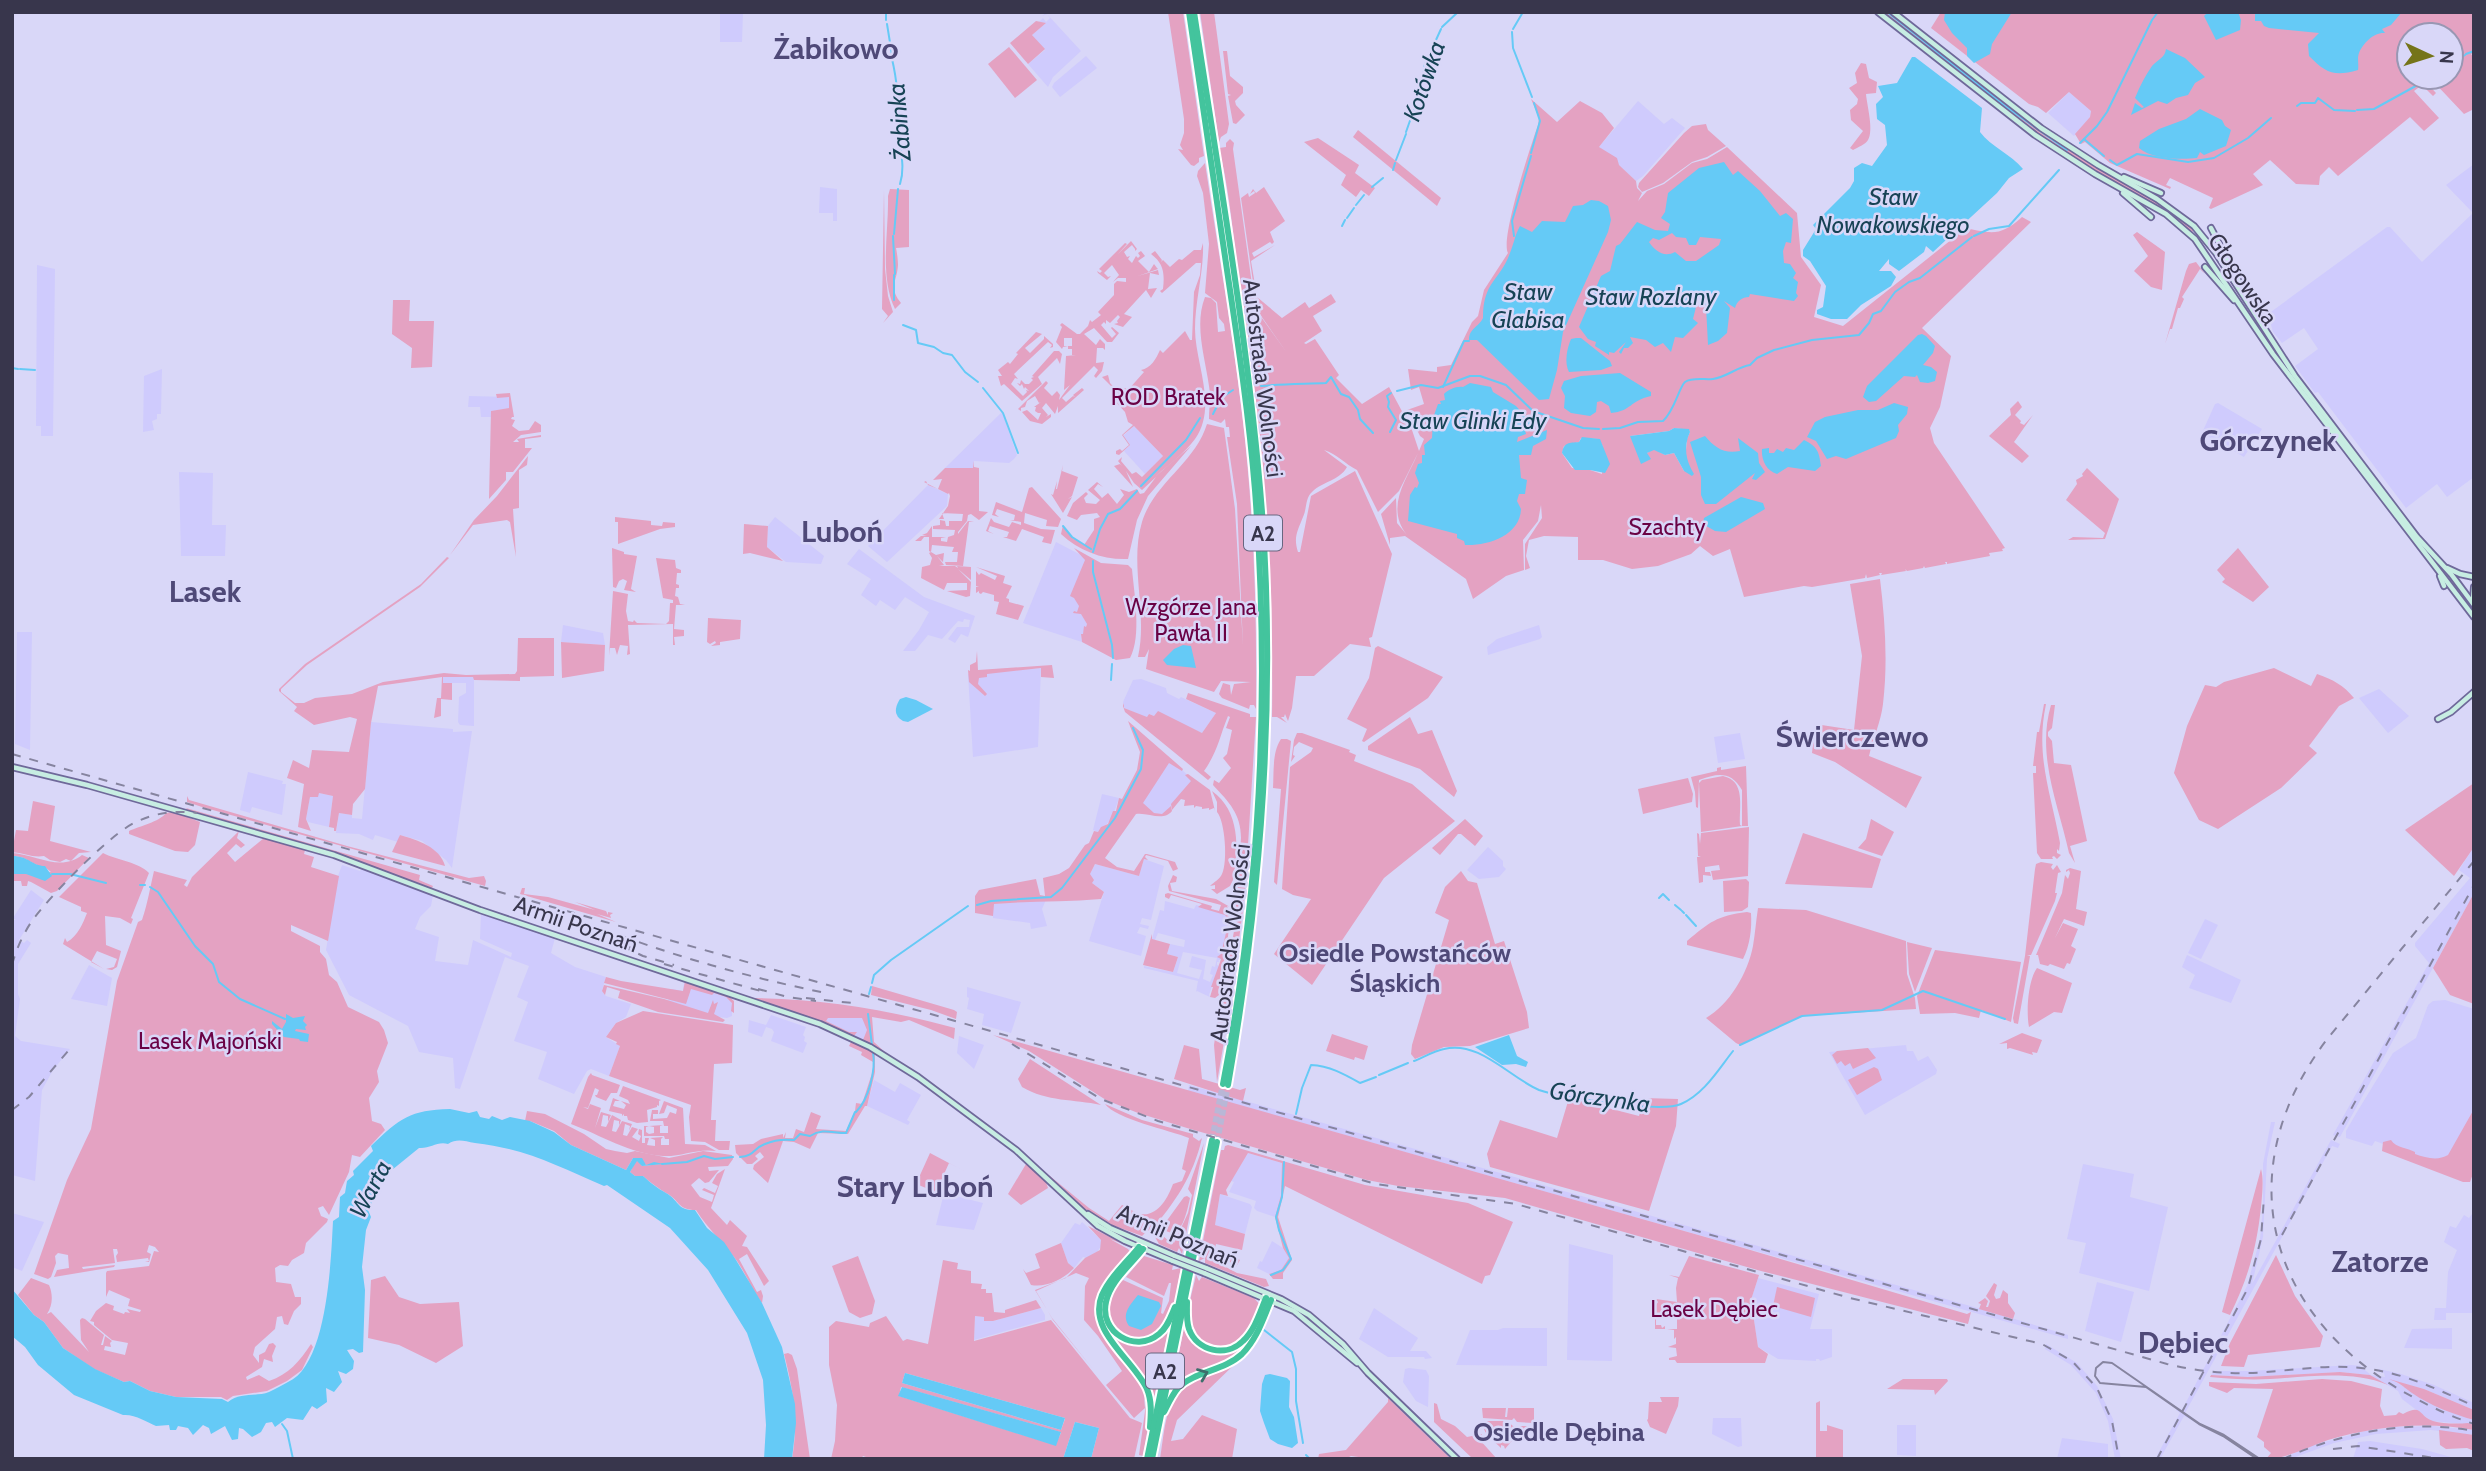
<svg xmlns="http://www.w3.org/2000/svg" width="2486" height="1471" viewBox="0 0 2486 1471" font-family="Cabin,sans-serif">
<rect width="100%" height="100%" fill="#d9d7f8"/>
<!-- built -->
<g fill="#cfcbfd" fill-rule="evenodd">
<polygon points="720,12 743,12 742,42 720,42"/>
<polygon points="1046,13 1081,51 1053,77 1048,87 1028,64 1045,50 1032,35 1046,23 1039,22 1043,18 1046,22 1050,18 1047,14 1042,16"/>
<polygon points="1086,56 1097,68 1060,97 1052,87 1054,83"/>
<polygon points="2069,92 2091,111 2090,117 2074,136 2048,113"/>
<polygon points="1638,101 1664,124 1672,118 1685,128 1643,176 1636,181 1599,147"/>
<polygon points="2474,164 2474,477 2447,497 2437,484 2406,508 2318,392 2315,393 2295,366 2318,349 2304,328 2282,343 2273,332 2268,314 2387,227 2390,227 2422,262 2473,213 2446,185"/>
<polygon points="820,187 837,189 837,221 833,221 833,213 819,213"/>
<polygon points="37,265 55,269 53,436 41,436 41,426 36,426"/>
<polygon points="162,369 161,414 157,414 157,419 152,421 154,430 143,432 144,376"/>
<polygon points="469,396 509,397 510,408 492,411 491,417 481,417 480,407 468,407"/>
<polygon points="2218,403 2262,429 2244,457 2202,433 2215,404"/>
<polygon points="1002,412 1017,455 1014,459 1009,463 974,461 973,469 945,468"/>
<polygon points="1134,426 1163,456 1145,474 1124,451 1130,445 1123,436"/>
<polygon points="179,472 213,473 212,525 226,525 225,556 181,556"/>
<polygon points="928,485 948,494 947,506 887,562 868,546"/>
<polygon points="775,517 824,556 821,564 786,562 767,547 768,526"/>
<polygon points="1056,542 1083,556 1085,560 1081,606 1082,615 1087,624 1086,627 1084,627 1085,628 1083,634 1081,634 1082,642 1023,623"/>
<polygon points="859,549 924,597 975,616 968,637 961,634 955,643 948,639 957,627 969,627 970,620 964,619 963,622 958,621 942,639 928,635 915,651 903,651 919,630 929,612 905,597 895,610 880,600 876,606 861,595 871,579 847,564"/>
<polygon points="563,625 603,633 605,645 561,642"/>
<polygon points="1539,625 1542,637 1540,639 1488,655 1487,647 1497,639"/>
<polygon points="17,632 32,632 30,750 15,744"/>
<polygon points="1041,668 1038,747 973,757 968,674"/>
<polygon points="443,677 474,677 474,726 460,725 458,722 459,697 466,693 466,683 442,683"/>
<polygon points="1141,679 1166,688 1167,693 1179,699 1181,697 1216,713 1202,733 1157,713 1154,716 1149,714 1147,718 1124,708 1123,702 1133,680"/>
<polygon points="2379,689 2409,716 2388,733 2359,698"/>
<polygon points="371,722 453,729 453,732 472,731 452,868 446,860 422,841 400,835 398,842 375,835 373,840 359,834 336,833 339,813 352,815 352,818 362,819"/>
<polygon points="1740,733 1745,759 1718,763 1714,737"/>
<polygon points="1169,758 1193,780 1164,815 1133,810"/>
<polygon points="248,772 283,781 282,784 286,784 282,815 252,807 250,813 240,810"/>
<polygon points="319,793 333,796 329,827 308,822 306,819 310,797"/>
<polygon points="1102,794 1119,798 1112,819 1098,832 1093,830"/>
<polygon points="1488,847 1503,861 1503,866 1506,869 1499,877 1479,879 1467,870"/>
<polygon points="2474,847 2474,893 2340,1137 2333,1135 2429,963 2415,946 2415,943 2470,878 2459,870"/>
<polygon points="1144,859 1164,866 1151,920 1142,918 1140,924 1149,926 1148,929 1140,927 1137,933 1146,936 1141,956 1089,941 1104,892 1092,883 1090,874 1095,864 1139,876"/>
<polygon points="342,865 360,871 362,868 433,895 431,906 420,917 415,929 439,937 435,961 468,965 473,940 511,957 512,953 480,939 481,913 555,938 551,953 575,967 606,977 602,991 606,996 631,1004 626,1017 616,1023 606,1037 620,1046 609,1076 591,1069 587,1071 574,1094 538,1079 547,1052 514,1041 528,1002 517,997 529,966 505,957 460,1089 455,1088 453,1058 419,1052 408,1026 349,995 326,950 338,876"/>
<polygon points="31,890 44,900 19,940 24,943 27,940 31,943 18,964 18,994 20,999 15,1036 21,1041 70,1049 53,1070 42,1090 35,1181 12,1175 12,920 16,920 13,918"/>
<polygon points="1046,900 1042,909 1047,926 1031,929 1030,923 993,918 993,904"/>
<path d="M1165,901L1194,909L1196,905L1230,914L1221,959L1218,961L1220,962H1217V965L1219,966L1209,995L1210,997L1197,991L1196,992L1198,981L1144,968V966L1173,972L1178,957L1167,954L1169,947L1170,944L1184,947L1185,940L1158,933L1155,940L1152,939L1160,910L1164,911ZM1183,952L1217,958L1215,967L1212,966L1210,974L1213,975L1210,982L1203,979L1206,960L1192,956L1189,967L1202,970L1199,979L1177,973Z"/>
<polygon points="2205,919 2218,925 2201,959 2188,953"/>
<polygon points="2187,955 2241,980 2231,1003 2189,988 2195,975 2182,967"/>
<polygon points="89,965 112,978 107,1006 71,999"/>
<polygon points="684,982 732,999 732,1016 727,1018 701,1015 665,1009 672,989 683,991"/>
<polygon points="967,987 1021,1002 1011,1033 982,1025 984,1014 967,1009 969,998 967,997"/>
<polygon points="2445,1000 2474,1009 2474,1151 2458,1166 2416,1156 2375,1141 2372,1146 2346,1138 2346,1131 2357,1112 2393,1053 2416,1038 2428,1005 2433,1001"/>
<polygon points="771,1015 806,1027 803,1035 805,1037 804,1041 807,1043 803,1053 771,1041 774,1032 772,1029 766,1027 762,1037 748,1032 749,1020 766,1025"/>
<polygon points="825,1015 866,1015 869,1043 823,1023"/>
<polygon points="959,1036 984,1045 974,1069 957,1053"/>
<polygon points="1906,1045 1907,1051 1913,1051 1918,1061 1928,1056 1937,1070 1936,1074 1865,1115 1829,1052"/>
<polygon points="874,1080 895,1092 900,1083 921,1095 907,1120 910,1122 908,1125 867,1106"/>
<polygon points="1189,1085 1981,1309 2068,1335 2068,1339 1188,1091"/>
<polygon points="2271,1122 2275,1122 2267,1159 2263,1237 2252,1284 2331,1140 2340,1144 2338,1148 2332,1146 2185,1413 2213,1432 2184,1416 2160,1459 2155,1459 2180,1413 2176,1410 2177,1408 2182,1410 2247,1286 2260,1239 2263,1208 2263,1164"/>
<polygon points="1248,1153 1282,1163 1281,1195 1275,1217 1257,1211 1254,1208 1256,1201 1229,1192 1234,1182 1231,1181"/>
<polygon points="2083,1164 2134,1174 2130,1197 2168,1207 2149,1291 2079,1273 2086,1243 2067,1239"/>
<polygon points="944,1193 983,1203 974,1230 936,1225"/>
<polygon points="1220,1194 1250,1204 1252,1207 1245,1234 1215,1225"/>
<polygon points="12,1213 44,1222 22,1271 12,1267"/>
<polygon points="2472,1214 2474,1216 2474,1313 2446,1313 2446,1320 2434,1320 2435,1308 2446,1308 2448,1272 2457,1250 2444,1242 2450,1226 2456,1228 2464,1215 2469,1218"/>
<polygon points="1082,1222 1101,1240 1101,1246 1097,1252 1086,1258 1083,1257 1074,1268 1068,1263 1061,1243 1075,1223 1080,1225"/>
<polygon points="1272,1241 1283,1248 1289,1258 1281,1270 1269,1274 1257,1268 1260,1261 1262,1262"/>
<polygon points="1569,1244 1613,1255 1612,1361 1567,1360"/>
<polygon points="1758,1278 1819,1294 1810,1329 1832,1329 1832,1357 1820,1361 1819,1359 1816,1359 1816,1361 1778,1359 1758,1347 1751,1300"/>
<polygon points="2097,1282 2134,1292 2121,1342 2085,1331"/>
<polygon points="1041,1308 1045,1315 1045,1320 974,1340 975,1316 984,1317 993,1321"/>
<polygon points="1374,1308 1418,1338 1410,1351 1426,1351 1432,1358 1425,1359 1424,1357 1388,1357 1359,1339"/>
<polygon points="1503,1328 1547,1328 1547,1366 1456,1365 1470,1330 1498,1330"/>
<polygon points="2452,1328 2452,1349 2404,1348 2412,1329"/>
<polygon points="2046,1344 2077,1363 2097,1386 2113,1419 2121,1459 2115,1459 2108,1421 2096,1393 2071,1365 2045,1349"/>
<polygon points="2352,1365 2360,1366 2371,1375 2385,1377 2384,1373 2379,1372 2379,1369 2401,1374 2434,1385 2474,1403 2474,1410 2424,1389 2394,1381 2441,1408 2474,1420 2474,1425 2431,1421 2402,1399 2398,1391 2370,1375 2340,1372 2248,1377 2211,1375 2214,1371 2250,1371"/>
<polygon points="1409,1368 1426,1370 1429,1376 1428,1407 1416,1401 1403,1382 1405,1369"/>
<polygon points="1713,1418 1741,1418 1742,1446 1738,1447 1712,1434"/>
<polygon points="1897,1425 1916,1425 1916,1456 1897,1455"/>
<polygon points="2433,1426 2474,1430 2474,1435 2431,1430 2376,1434 2334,1443 2290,1459 2280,1459 2313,1445 2365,1431 2398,1427"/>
<polygon points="2062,1438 2108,1444 2108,1459 2057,1459"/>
<polygon points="2370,1441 2422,1449 2458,1459 2353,1459 2358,1442"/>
</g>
<!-- green -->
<g fill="#e4a2c2" fill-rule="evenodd">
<polygon points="1168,12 1183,12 1204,156 1199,158 1199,162 1194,166 1191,165 1178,149 1183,150 1180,145 1184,133 1184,119"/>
<polygon points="1200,12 1214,12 1229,124 1227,133 1221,137 1219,142"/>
<path d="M1882,12H1890C1949,59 2006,107 2068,149C2110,177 2156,197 2194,230L2192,232L2167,212L2107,179L2045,140Z"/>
<path d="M1941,12H2474V53L2471,54L2474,58V109L2464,114L2431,79L2426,82L2436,93L2433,96L2422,85L2414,91L2439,118L2424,131L2410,117L2338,176L2329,167L2320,176L2319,185L2296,184L2270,160L2253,174L2263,185L2211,209L2209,208L2213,198L2170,178L2166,185L2171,187L2170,189L2110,163L2085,142L2081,144L2075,134L2090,117L2091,111L2069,92L2046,113L2038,107L2029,104L1931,28ZM2409,35H2451V77H2409Z"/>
<polygon points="1036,21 1046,23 1032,35 1045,49 1028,64 1010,43"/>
<polygon points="1009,47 1037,80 1015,98 988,64"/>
<polygon points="1223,51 1227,51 1230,76 1243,87 1243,93 1235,101 1236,105 1245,115 1236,124 1233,123 1228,96 1231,95 1228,94"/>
<path d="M1861,63L1866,64L1869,78L1877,82L1876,93L1866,94C1867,106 1874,130 1868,140C1865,145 1858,147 1853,150L1850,148L1863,131L1851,120L1850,110L1857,104L1858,99L1849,88L1857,83L1855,73Z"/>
<path d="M1531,99L1557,122L1580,101L1602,113L1614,128L1599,147L1617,158L1619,165L1636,181L1637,188L1642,193L1638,201L1647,191L1664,184L1692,163L1707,159L1727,147L1797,213L1801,257L1821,285L1814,317L1843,326L1966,228C1993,234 2001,236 2022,217L2031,222L1922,328L1951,356L1940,407L1930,428L1934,443L2005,548L2002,549L2003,551L1989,553L1990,556L1947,564V562H1945L1946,564L1925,568L1924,566L1923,568L1907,571L1905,569L1906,571L1881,575L1882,573H1879L1880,575L1867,578L1866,574L1865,578L1812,587L1804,586L1744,597L1730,549L1713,556L1700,546L1691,554L1658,566L1632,569L1603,560H1578V537L1544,536L1529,540L1526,556L1530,568L1525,570V544L1542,518L1541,505L1538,521L1523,540L1524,570L1506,576L1473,599L1466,579L1405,536L1390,538V545L1381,514L1396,498L1397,523L1407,535C1385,507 1406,481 1418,453L1399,491L1378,512L1357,470C1345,464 1337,454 1324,450L1347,467C1339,481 1323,481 1312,492C1305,498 1307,509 1303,517C1298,530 1293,537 1298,552H1300L1311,496L1355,471L1392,554L1372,637L1369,638L1371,647L1350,644L1314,676H1296L1292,708L1288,721L1285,714L1284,717H1281L1287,723L1277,717H1272C1274,569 1262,430 1240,284C1233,239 1230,192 1219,148L1226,147V143L1230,139L1234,143L1233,149L1256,313L1249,321L1248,329L1259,328V314L1287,353L1257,310L1241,198L1248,193L1249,197L1255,193L1254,191L1250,194L1253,189L1256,193L1264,187L1285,221L1270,232L1274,242L1272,244L1270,242L1252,253L1254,257L1275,245L1251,261L1257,297L1282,318L1305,302L1309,308L1331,294L1336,302L1313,316L1322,331L1304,343L1306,344L1315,339L1339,375L1336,378L1362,404L1389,387L1412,430L1419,451L1424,439L1420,436L1407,410L1424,404L1419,387L1411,390L1408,369L1437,372V367L1451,365L1472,322L1478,316L1484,290L1508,253C1500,239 1531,145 1538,125L1539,118ZM1674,428L1689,430L1690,432L1687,439L1684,471L1674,453L1665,455L1654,449L1647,453L1630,436L1669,431ZM1581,438L1599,439L1603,447L1602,474L1590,470L1572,468L1562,453L1564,446L1579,442Z"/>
<polygon points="1706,124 1708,130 1726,146 1707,157 1692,162 1663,183 1642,192 1638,187 1639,183 1684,133 1692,126"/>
<polygon points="1358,130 1441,198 1437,206 1353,137"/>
<polygon points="1318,138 1359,165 1355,173 1375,188 1369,196 1361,190 1356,197 1341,185 1346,175 1304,142"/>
<path d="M1205,163C1218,250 1233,335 1243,422C1254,517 1257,614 1256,709L1254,705H1250L1249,709L1222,698L1219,694L1223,683L1230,685L1231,695L1234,684L1251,682L1221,681L1214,692L1146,669L1149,649L1145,657H1138C1148,613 1129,565 1142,522C1154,483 1195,463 1207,424L1224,428L1235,509L1243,646L1237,504L1227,437H1230L1229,427H1226L1225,419L1221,423L1209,419C1209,408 1211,397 1209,386C1205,357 1194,325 1205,297L1211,298L1216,303L1218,332L1225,331L1224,324L1219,318L1217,302L1205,293L1209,244L1203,193L1197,176L1198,171Z"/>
<path d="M890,189L909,190V247L896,248C897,253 898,260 898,265C897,282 888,287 901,303L895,309C879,276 889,231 888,196Z"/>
<polygon points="884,190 885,269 888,296 893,312 883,323 888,316 882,309"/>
<polygon points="2137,232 2165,252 2162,290 2151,287 2134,271 2148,256 2133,235"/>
<polygon points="1131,241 1137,249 1135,251 1135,249 1132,245 1124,252 1127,257 1130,256 1128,259 1132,263 1136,256 1138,258 1140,256 1138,253 1141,251 1145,256 1138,261 1149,272 1154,264 1157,268 1158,269 1138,276 1158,270 1159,275 1150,273 1148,289 1157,288 1151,298 1146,290 1124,314 1132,317 1123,327 1114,324 1118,323 1117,321 1120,317 1118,315 1110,323 1106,320 1106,324 1104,322 1101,325 1112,338 1116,334 1111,328 1112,327 1119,333 1112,342 1107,342 1094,328 1084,334 1096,345 1100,339 1105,344 1105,350 1103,348 1097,348 1096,363 1104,362 1102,371 1096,378 1094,376 1098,370 1094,366 1062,398 1066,402 1073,396 1075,397 1073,395 1082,388 1084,390 1058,413 1058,406 1055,414 1046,403 1042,408 1048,415 1046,417 1051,414 1051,417 1042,424 1030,421 1022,412 1027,410 1038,420 1041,413 1038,413 1035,411 1036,407 1034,407 1041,402 1039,403 1035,396 1027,401 1025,407 1021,408 1021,411 1018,409 1046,381 1048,383 1044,388 1052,396 1057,391 1060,395 1059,400 1070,385 1064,390 1066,356 1076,355 1072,355 1072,349 1068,349 1068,346 1072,346 1072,338 1064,338 1064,346 1068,346 1063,347 1062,349 1056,342 1062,327 1060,325 1062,323 1077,334 1080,334 1088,326 1090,320 1092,322 1101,315 1098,312 1114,295 1114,284 1117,281 1126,282 1126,278 1118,278 1113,282 1119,275 1112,265 1104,273 1108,277 1111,276 1107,280 1098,273 1097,271 1100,273 1102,271 1099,269 1125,243 1127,244 1118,254"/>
<path d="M1203,243C1204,272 1195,300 1195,329C1195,363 1218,407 1195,439C1185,453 1169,464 1156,476L1191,446L1148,496L1137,520L1128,559C1103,560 1079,551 1061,534L1063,525L1072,537L1084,545L1094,530V519L1100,517L1097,513L1081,515L1077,520L1067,516L1073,503L1086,492L1088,494L1084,498L1086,503L1096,504L1100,500L1088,490L1097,482L1103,487L1098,484L1094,489L1102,498L1108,493L1117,504L1124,495L1120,489L1129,492L1137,489L1140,494L1144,493L1156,477L1142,490L1134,483L1126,471L1133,487L1114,466L1120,464L1122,466L1118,461L1122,457L1121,461L1132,474L1136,472L1142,477L1163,456L1134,426L1123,435L1130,445L1119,455L1116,454V451L1120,449L1122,451L1129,445L1122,435L1133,425L1128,422L1125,412L1115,401L1119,396L1118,393L1102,377L1108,375L1110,383L1122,396L1124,394L1111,381L1120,390L1125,388L1128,390L1144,372L1141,370C1151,368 1156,359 1160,350L1163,353L1185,331L1190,340H1192L1194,292L1200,275L1201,263H1196L1162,293L1160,291L1163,289C1165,272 1163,263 1151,254L1155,251L1162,260L1161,262L1163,260L1170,267L1179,259L1182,260L1194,250H1201Z"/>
<polygon points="2196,262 2205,274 2200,269 2182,297 2184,299 2180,308 2178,308 2172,329 2170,329 2165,344 2186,271 2189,264"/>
<polygon points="393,300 410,300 409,321 434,321 432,367 411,368 412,348 392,334"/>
<polygon points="1036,332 1042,334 1025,348 1030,353 1044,339 1044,336 1053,344 1053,347 1050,348 1052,345 1048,342 1014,374 1018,379 1015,378 1011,384 1023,396 1027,392 1026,390 1029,391 1025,387 1024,389 1022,384 1020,386 1017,383 1020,384 1021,380 1025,384 1029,384 1033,380 1031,378 1034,377 1032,376 1054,351 1059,351 1062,354 1060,364 1057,358 1038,377 1042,384 1022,401 1004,384 1001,386 998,376 1002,376 998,370 1008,362 1010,364 1018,354 1016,353"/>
<polygon points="510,393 514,417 512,417 511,419 515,420 512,426 519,431 529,430 535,421 541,425 541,432 521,435 513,442 519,442 517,439 541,435 541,437 525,439 525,448 532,448 513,472 506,472 506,480 489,499 491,411 509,408 509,397 497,398 496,394"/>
<polygon points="2018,401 2022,407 2015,415 2021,421 2020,423 2024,425 2033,415 2014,442 2029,456 2022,463 1989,436 2011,415 2010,409"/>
<polygon points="528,456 527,465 519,470 519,508 513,509 516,557 510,522 507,520 473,525 450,555 474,520 497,496"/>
<polygon points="974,461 974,467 979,468 979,511 988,512 979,520 971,514 968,515 967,521 958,532 958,534 968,521 974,522 969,522 963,566 946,565 945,562 957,562 958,552 952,552 954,547 932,545 931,552 929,551 929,537 924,537 921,541 915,541 921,536 927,536 922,535 927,533 932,526 932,537 946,537 941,538 941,541 947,542 948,537 954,535 955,530 933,529 933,526 940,525 940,520 945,521 946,526 949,526 949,521 962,521 963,514 942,513 944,519 939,519 948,506 950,496 949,493 948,494 924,482 926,481 928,485 938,489 942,479 933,480 945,468 973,468"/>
<polygon points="1063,465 1062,471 1078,477 1072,496 1068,499 1072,497 1063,513 1051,494 1053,495 1057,481 1056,489 1057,489"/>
<polygon points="2087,468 2119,499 2105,539 2068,540 2073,537 2103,538 2105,533 2066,500 2077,484 2076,480 2083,476 2082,474"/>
<polygon points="1032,487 1061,519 1058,527 1046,526 1047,520 1025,513 1024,523 1041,529 1055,530 1051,544 1042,542 1044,537 1022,529 1016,541 1003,537 1007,537 1009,532 990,526 988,531 994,534 986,531 991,518 994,522 1009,527 1012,522 1021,525 1021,527 1021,522 1010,520 1014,520 1015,515 997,509 995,514 999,517 992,515 996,502 1022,512 1029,488"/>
<polygon points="615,517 651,521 651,525 662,526 663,522 675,523 675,527 660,529 618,544 618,522 615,522"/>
<polygon points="744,524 768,526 767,547 783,561 750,553 743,554"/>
<polygon points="612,548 624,552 624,554 637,556 631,589 636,592 624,590 627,581 623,579 619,581 616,588 613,587"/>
<path d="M1074,548L1101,563L1128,565L1132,569C1134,593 1142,636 1130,658L1116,660L1082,642L1081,634H1083L1084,626L1086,627L1087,624L1081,614L1073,613L1074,611L1077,612L1079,606L1074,598L1070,596L1085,560Z"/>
<polygon points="2238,548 2269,587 2253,602 2222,582 2225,579 2217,570"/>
<polygon points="931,552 936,555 944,553 943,562 937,556 944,565 939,566 955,566 958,568 957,566 971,567 971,580 958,569 971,582 970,596 966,597 947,591 967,590 967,583 947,583 944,590 921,578 922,567 930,565 932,558 929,553"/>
<polygon points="447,557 449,558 420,587 307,665 281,689 281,692 295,703 304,703 315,698 352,694 383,682 444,673 466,675 515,674 517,671 518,638 554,638 554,676 520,677 520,681 474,680 473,677 443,677 443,683 452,683 452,700 441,699 441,716 434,718 437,698 441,698 442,677 378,686 371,723 365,789 353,804 352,815 339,813 336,831 334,831 334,828 329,827 333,796 319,793 318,797 310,797 306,819 311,831 298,827 304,784 287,778 293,760 309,768 312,750 349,752 357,719 350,717 314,725 294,711 297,707 279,691 279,689 305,664 421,584"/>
<polygon points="656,558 675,560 676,568 681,570 681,573 677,573 676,584 679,585 679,588 676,588 675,596 678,597 680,604 685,605 676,605 674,629 684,630 684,636 674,637 675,645 673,645 673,624 628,625 630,654 627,655 628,646 620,645 617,655 615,648 610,648 609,656 613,591 628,594 626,611 628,621 633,622 634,620 637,623 666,624 669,621 670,603 673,603 673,600 663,598"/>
<polygon points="976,567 1005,576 1003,583 1012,586 1006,598 1009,599 1009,602 1024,606 1018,620 996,614 999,602 994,601 994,595 983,592 981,594 979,593 979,591 976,593 976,587 979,587 976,586 976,571 979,575 981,573 995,580 997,576"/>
<path d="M1880,579C1885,620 1888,662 1883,704C1881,721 1873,739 1869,756L1922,777L1906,808L1835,762L1812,753L1815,724L1854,730L1862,656L1850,584Z"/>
<polygon points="708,618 741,620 740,639 720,642 720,645 711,646 716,643 715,641 710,644 707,642"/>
<polygon points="561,642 605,645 604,671 562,678"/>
<polygon points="1378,646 1443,677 1428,698 1364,742 1362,741 1367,729 1347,719 1369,678 1375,648"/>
<polygon points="977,651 978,670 1052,665 1054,678 1041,677 1041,668 987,674 987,677 979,678 978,684 987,694 990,691 985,696 969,682 968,670 970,671 970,665 976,662"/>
<path d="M2274,668L2311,686L2317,674C2334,680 2343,685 2354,698L2339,706L2309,746L2317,753L2281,788L2218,829L2199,820L2174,773L2187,726L2205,685L2216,687L2224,682Z"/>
<path d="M1188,693L1250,714V717H1256L1245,893L1231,1002L1217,1082L1214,1045L1216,1031L1218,1028L1217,1026L1234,931L1241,838C1241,814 1229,802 1213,785L1214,780L1219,783L1231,768L1223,758L1227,754L1232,730L1226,728L1230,717L1228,716C1219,738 1218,751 1204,771L1211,777L1208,780L1125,712L1123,706L1124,703V708L1147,717L1149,714L1154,716L1158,711L1202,733L1216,713L1186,699Z"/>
<path d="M2044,704H2046C2035,756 2051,793 2060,843L2059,851L2057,849V853L2061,855L2057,859L2054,856L2052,857L2053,859H2041L2037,853L2033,773H2036V766H2033L2037,732H2039Z"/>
<path d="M2051,705H2055L2052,728L2048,732V736L2052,741L2054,763L2071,765L2087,841L2070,846L2075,863L2069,853C2059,806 2036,756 2051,705Z"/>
<polygon points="1410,717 1418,734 1432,730 1457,791 1454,797 1420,769 1368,750 1368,746"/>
<path d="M1128,721L1183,769L1182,771L1169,763L1143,803L1154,813L1162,814L1171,806L1172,811C1163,822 1148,812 1136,814L1105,858L1117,867L1134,871L1145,854H1147L1175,862L1178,869L1173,871L1168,861L1146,855L1145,857L1148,860L1144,859L1139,876L1095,864L1090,874L1094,880L1092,883L1104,892L1101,899C1065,902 1031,901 994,904L993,916L975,913V896L979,890L1036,879L1040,895L1045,896L1043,878L1059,874L1069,868L1085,845L1089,843L1094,831L1098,832L1101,827L1108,824L1113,811H1116L1119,798L1122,799L1137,770L1140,752Z"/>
<polygon points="1297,733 1302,733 1350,750 1349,752 1356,755 1354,761 1412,784 1455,821 1384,878 1312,985 1274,954 1311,899 1293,895 1282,889 1290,767 1311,752 1313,748 1299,742 1294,747 1293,755 1295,756 1291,762 1294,740"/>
<path d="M1287,739L1291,741L1277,885L1274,882L1281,789L1273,788C1274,773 1272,752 1281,739Z"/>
<path d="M1746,766L1748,826H1742V790C1731,771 1718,773 1699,780L1698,808L1696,807L1695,792L1691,777L1717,771V768L1721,767V770Z"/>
<polygon points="1188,774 1210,790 1215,811 1214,808 1209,810 1209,808 1202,809 1202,807 1196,806 1194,808 1194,805 1184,806 1185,800 1181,799 1172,810 1171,804 1191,781 1185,775"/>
<path d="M1723,776C1746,781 1739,806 1740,825L1742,826L1701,832L1699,783L1702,780Z"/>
<polygon points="1688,778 1693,794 1692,802 1643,814 1638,789"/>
<polygon points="2474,783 2474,847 2454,876 2405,830"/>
<path d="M1212,791C1240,811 1239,848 1233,880L1230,886L1217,894L1211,889H1215V885L1210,886C1214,882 1220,879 1222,874C1228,862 1225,821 1217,812V802Z"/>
<polygon points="187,796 189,800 196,802 347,846 469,878 484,876 486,881 485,886 202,807 187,802"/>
<path d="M33,801L55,806L50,841L91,852L79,853L71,861L66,859L60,862L50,860L44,856C33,858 24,853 12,852L16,830L28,831Z"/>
<polygon points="186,808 420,875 419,880 433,886 432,888 337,854 189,812"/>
<path d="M175,812L200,822L195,845L188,852L175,851L129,834V831C140,826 159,822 166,813Z"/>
<polygon points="1465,819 1483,836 1475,846 1461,834 1458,834 1440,855 1432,848"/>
<polygon points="1871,819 1894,832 1882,856 1858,848 1866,839"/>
<polygon points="1749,827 1748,876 1713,880 1711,871 1720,870 1719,865 1705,867 1705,872 1710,872 1711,876 1703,875 1703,882 1699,883 1697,857 1701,857 1698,856 1697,833 1699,834 1700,844 1701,833"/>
<path d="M239,831L237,838L245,845L241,848L236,844L227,853L235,862L264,838L305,850L304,854L314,857L311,867L339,876L328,941L291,925V931L320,946V952L326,959L329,975L337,982L348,1007L379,1022L384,1030L388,1043L377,1071L379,1082L369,1098L372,1121L381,1124L385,1130L360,1157L352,1155L349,1172L329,1215L323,1206L318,1208L321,1216L328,1219L327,1222L306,1243L304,1253L292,1260L288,1266L280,1265L275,1268L276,1282L291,1284L295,1297H301V1304L294,1311L288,1325L284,1324L282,1316L277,1317L275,1329L255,1347L253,1355L259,1363V1355L265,1352L269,1344L273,1343L276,1346L272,1356L273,1362L264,1359L262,1367L246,1377L247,1380L259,1375L269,1381C289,1374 299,1362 311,1344L313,1347L302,1370L287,1381L267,1391L233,1396L227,1400L221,1397H176L150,1391L130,1381L124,1382L94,1369L63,1348L44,1322L34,1315L18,1295L31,1278L49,1285C53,1294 53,1305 47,1314L51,1312L89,1352L81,1340L80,1320L82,1318L85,1319L104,1335L101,1345H103L105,1336L112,1341L110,1343L111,1347L105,1346L104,1350L125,1355L128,1343L112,1340L94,1325V1322L90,1321L96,1311L106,1303L114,1306L113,1310L124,1314L125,1312L130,1313L127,1309L140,1312L141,1310L128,1306L130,1299L109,1290L106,1297V1273L107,1271L149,1266L154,1251L159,1252L155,1247L149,1245L147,1252L151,1254L149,1262L145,1261H149L148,1258L117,1262L116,1256L118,1253L117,1249H113L115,1263L82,1267L83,1269L115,1265L114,1267L54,1277L57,1270L69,1268L68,1255L58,1253L55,1256L56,1263L51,1277L48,1279L34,1274L67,1180L91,1129L117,981L138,922L142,920C148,902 150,888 154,871L187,880L184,885L187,887L192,877Z"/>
<polygon points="1803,833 1881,859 1872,888 1785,884"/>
<path d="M400,835C417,840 440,847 445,866L392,852Z"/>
<path d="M12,853C37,855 61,872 82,855L89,858L57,891L51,893L31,882L28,881L27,886H22L21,881H12V874L51,872L45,867C32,866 28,856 12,856Z"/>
<path d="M103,853C116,860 139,862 149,873L131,918L133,919L131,924L120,918L105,916L106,945L121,951L117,967L112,970L106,969L114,967L117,959L97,951L91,962L104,969L63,944L65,938L67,942C78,936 83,923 87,913L81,911V907L59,897Z"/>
<polygon points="2041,862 2053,864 2051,867 2053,870 2057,865 2061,872 2058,873 2055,893 2057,893 2055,901 2031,955 2027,955 2030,956 2018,1024 2014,1023 2013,1018 2025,956 2035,869 2036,864"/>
<polygon points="2070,868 2081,871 2076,909 2087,912 2084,926 2064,919 2055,938 2063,923 2078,929 2071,946 2076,949 2070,964 2067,963 2064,969 2050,964 2048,966 2040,964 2038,955 2036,955 2062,893 2065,875 2068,879 2070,873 2069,870 2066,872 2066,870"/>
<polygon points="1461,871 1468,881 1477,883 1495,944 1504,941 1527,1012 1529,1028 1470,1046 1444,1047 1415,1059 1411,1054 1412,1045 1449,920 1435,913 1445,887"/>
<path d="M1173,875L1177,877L1176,882L1170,883L1172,891L1216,899L1230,907L1227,906C1234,922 1221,976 1219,995L1215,998L1210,997L1213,987H1211L1220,962L1221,959L1217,957L1221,954L1229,920L1225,915L1198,907L1202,904L1171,895L1169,899L1165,897V894L1168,893L1212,906L1211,909L1219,911L1221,905L1169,891L1168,886Z"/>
<polygon points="1746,879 1749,882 1748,907 1742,911 1724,912 1723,881"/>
<polygon points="522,888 525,888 524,894 548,897 595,910 575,902 606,911 608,915 608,912 613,913 610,915 611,918 597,914 616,922 520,894"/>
<polygon points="2474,893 2474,1004 2450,995 2433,968"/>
<path d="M1758,908L1806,910L1906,941L1907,974L1915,998L1916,1009L1802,1016L1740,1045L1736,1043L1706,1018C1729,1005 1748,973 1753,946C1755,934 1756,921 1758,908Z"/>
<path d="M1747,912L1751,913C1752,929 1750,945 1743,959L1687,945V941C1710,922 1716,916 1747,912Z"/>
<polygon points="1152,934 1152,939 1170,944 1167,954 1178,957 1173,972 1143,965"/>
<polygon points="1907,942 1932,948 1915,992 1909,974"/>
<polygon points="1935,950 2021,962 2011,1022 1981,1010 1979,1018 1955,1013 1920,1014 1917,996"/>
<polygon points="628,961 727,995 734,1001 734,1013 731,1011 732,1003 726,997 714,993 712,995 691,989 686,1004 604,983 606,977 621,981 683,991 685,981"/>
<path d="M2037,968L2072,983L2062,1013L2054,1012L2029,1027C2026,1012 2028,980 2037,968Z"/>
<polygon points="604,985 664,999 708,1013 713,1000 714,1004 718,1002 714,1014 725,1020 723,1022 658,1012 618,998 620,991 607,987 605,995 602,991"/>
<polygon points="872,986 954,1010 957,1012 956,1019 931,1010 871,995"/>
<path d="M746,998C818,998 886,1009 955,1028L954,1039L909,1020L901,1022L872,1017L874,1042L889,1056L863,1040L867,1030L862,1018H828L826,1021L849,1032H857L854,1036L824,1023Z"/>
<polygon points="643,1011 733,1025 732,1063 714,1064 711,1120 716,1120 715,1141 730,1141 729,1150 719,1150 705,1142 691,1141 689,1117 691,1105 609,1076 620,1046 616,1044 617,1042 606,1037 616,1023"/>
<polygon points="2022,1033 2042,1040 2037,1053 2032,1052 2033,1055 2010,1048 2007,1049 2007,1043 1999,1044"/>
<polygon points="1332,1034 1368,1046 1364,1060 1355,1057 1354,1060 1326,1051"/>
<polygon points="993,1035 1730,1244 1967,1314 1971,1312 1968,1324 1761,1271 1505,1198 1398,1186 1367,1180 1187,1128 1138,1113 1106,1100 1029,1051"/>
<polygon points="854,1041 875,1053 875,1072 867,1106 865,1106 848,1134 818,1133 810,1149 794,1142 783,1141 768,1183 753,1169 754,1165 764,1157 760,1152 755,1156 758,1159 752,1164 747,1164 736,1153 735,1145 753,1144 761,1139 783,1134 783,1138 786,1132 785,1138 793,1138 796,1129 804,1132 811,1112 821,1116 816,1129 846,1131 855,1111 856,1103 862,1104 874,1067 873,1062 861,1055 862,1052 849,1046 851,1042"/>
<polygon points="1184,1045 1199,1049 1202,1079 1240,1090 1246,1088 1243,1101 1174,1079"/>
<polygon points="1868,1048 1876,1058 1853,1069 1850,1063 1845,1066 1841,1061 1837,1064 1832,1055 1837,1051"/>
<path d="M1030,1059L1101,1105C1074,1099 1047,1102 1022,1087L1018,1079Z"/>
<polygon points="1874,1067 1878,1069 1882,1080 1857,1095 1848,1080"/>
<path d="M591,1073L592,1075L620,1085L617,1093H611L606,1101L596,1097L595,1095H597L599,1090L595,1088L588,1108L583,1107L588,1109L590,1104L601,1108L595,1128L601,1112L611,1115L608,1122V1116L603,1115L601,1126L606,1127L612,1115L621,1120L619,1126V1121L614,1120L612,1131L616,1132L622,1121L632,1124L629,1131L630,1126L625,1124L623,1135L627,1136L632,1127L638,1129L632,1137L639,1141L641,1136L638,1134L639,1129L642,1130V1143H645V1138H649L647,1145L655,1146V1140L650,1138L663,1137L661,1139V1145H669V1139H665L664,1136H644V1126H649L646,1127V1132L649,1134L654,1133V1127L649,1126L663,1125L660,1126V1133H668V1126H664L663,1121H650L652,1110H658V1114H653V1119L667,1118L670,1112L676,1114L677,1109L667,1105L664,1113L659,1114L664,1101L683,1108L685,1144L705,1145L716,1151C697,1148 681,1157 663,1156C631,1154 600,1135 571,1124L588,1077Z"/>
<polygon points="623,1086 661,1100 659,1101 659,1106 657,1105 657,1107 647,1110 648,1122 637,1123 628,1120 627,1116 624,1116 624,1114 622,1116 622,1114 609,1111 613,1098 620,1101 615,1101 613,1106 624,1109 626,1105 621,1101 630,1104 628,1100 619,1096"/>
<polygon points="1569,1098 1639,1116 1644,1098 1678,1099 1676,1126 1649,1211 1490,1167 1487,1154 1500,1120 1557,1138"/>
<path d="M1105,1104L1142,1120L1193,1134V1137L1199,1141L1202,1138C1193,1177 1175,1202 1150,1232L1148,1230L1142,1236L1112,1225L1124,1231L1104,1223L1082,1208L1064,1189L1023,1154L1089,1208L1109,1221L1122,1205C1128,1207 1132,1211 1137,1213C1156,1220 1168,1198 1173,1184L1182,1181L1186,1171L1182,1169L1189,1138C1169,1130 1116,1119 1105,1104Z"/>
<path d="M2474,1109V1171L2470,1182H2463L2382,1151L2383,1142L2391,1140C2396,1148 2408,1148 2415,1152V1154C2426,1158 2438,1161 2448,1155Z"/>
<path d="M527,1111L545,1114L584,1134L606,1149L615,1151L627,1153L635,1151L669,1158L703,1151L732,1155L733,1159L728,1166L708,1167L709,1171L719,1170L709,1182L705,1183L699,1178L691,1185L700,1197L712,1202L714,1195L702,1190L704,1188L715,1193L718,1186L712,1183L717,1174L725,1169L711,1208L727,1225L730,1220L747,1236L750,1230L742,1246L747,1247L769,1281L764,1286L747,1254L739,1259L757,1292L761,1290L763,1296L762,1303C752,1290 746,1274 737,1261C724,1243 708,1229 696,1210C677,1210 680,1200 666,1193C658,1188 651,1183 643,1176H635L630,1172L636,1161H639L642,1166L661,1164L646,1165L639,1158H633L626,1170L571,1145L554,1131L530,1121L527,1122L525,1121Z"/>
<path d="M1204,1143L1182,1254L1179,1248L1177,1252L1159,1244L1155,1237L1184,1197L1187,1196L1190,1198C1187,1211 1184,1227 1174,1234L1166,1231L1163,1236L1170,1242L1173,1237L1174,1243L1188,1213L1192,1195L1188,1189Z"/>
<polygon points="1228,1145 1365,1185 1468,1203 1513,1222 1490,1275 1485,1276 1482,1284 1285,1186 1278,1217 1292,1260 1283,1273 1283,1279 1273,1279 1269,1274 1281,1270 1289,1258 1283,1248 1275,1217 1281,1195 1282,1163 1248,1153 1226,1190 1228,1196 1220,1194 1215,1225 1245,1234 1242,1250 1216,1244 1215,1249 1240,1260 1236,1267 1225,1258 1219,1261 1213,1260 1237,1273 1266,1279 1269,1286 1264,1287 1205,1263 1205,1258 1199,1261 1221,1150 1224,1150 1225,1146"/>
<polygon points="930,1153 964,1171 949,1163 936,1192 916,1184"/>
<path d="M1027,1163C1036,1169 1046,1179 1048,1188L1021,1205L1008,1194L1026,1164L1029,1166Z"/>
<path d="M2261,1169C2264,1179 2262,1196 2261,1207C2257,1246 2248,1279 2230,1315L2222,1312Z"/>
<polygon points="1088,1226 1128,1246 1110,1239 1128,1249 1131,1253 1111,1277 1098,1316 1148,1394 1148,1427 1143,1456 1139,1455 1146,1404 1144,1397 1145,1408 1134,1418 1106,1385 1122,1371 1098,1336 1084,1320 1085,1286 1089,1278 1076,1273 1036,1291 1053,1320 1093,1369 1052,1318 1035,1290 1066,1278 1085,1258 1100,1250 1101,1240"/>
<path d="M1061,1243L1068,1263L1074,1268C1064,1279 1046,1288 1031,1285L1023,1269L1026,1273L1040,1268L1035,1254Z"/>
<polygon points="2276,1255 2295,1296 2323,1336 2320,1347 2248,1355 2244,1367 2221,1366 2230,1343"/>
<polygon points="858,1256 875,1301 872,1314 860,1318 849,1312 832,1266"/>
<path d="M1144,1256L1173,1265L1172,1270L1181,1268C1177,1285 1176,1306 1168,1321C1147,1357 1093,1333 1110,1297C1114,1289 1116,1284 1123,1280L1163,1298L1161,1313L1163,1314L1169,1301L1171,1283H1169L1164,1296L1126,1277Z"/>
<polygon points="1689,1256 1759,1275 1751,1300 1758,1347 1768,1354 1765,1363 1677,1363 1675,1360 1669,1360 1669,1358 1677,1356 1676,1348 1668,1347 1676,1344 1676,1337 1674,1339 1674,1330 1667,1329 1677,1329 1677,1318 1669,1316 1656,1317 1656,1325 1661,1325 1662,1328 1665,1326 1665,1329 1655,1329 1655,1307 1658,1302 1656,1299 1677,1302 1676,1288 1678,1278 1669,1275 1679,1277"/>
<path d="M943,1260L958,1263L957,1269L971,1271V1283L982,1284L981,1289H986V1283V1293H992L994,1312L1005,1313V1310L1036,1300L1041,1308L993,1321H984V1317L975,1316L974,1341L1051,1320L1130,1418L1142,1423L1134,1459H1091L1099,1428L1075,1422L1063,1459H872L863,1456L861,1459H831L835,1441L837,1405L829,1365V1327L836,1321L869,1327L870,1323L886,1316L903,1341L907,1339L928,1344ZM905,1373L1065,1418V1419L1061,1430L902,1383ZM901,1387L1060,1432L1061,1433L1055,1445L899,1396Z"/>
<path d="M1196,1275L1199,1281L1202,1277L1254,1298L1261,1306C1256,1317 1252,1332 1242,1340C1224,1355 1196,1347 1190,1323C1186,1307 1193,1291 1196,1275Z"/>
<polygon points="385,1276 399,1297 420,1304 459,1302 463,1346 436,1363 399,1345 368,1338 371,1280"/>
<polygon points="1994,1283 1997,1285 1994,1295 1996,1299 2000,1298 2003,1290 2008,1294 2008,1303 2015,1313 2013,1319 1979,1309 1981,1304 1978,1303 1985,1298 1988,1301 1986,1307 1988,1307 1990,1301 1986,1296"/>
<polygon points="1777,1287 1815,1298 1811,1317 1773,1306"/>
<polygon points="1105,1301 1113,1332 1140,1343 1170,1323 1153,1403 1104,1324 1101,1304"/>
<path d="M1186,1318L1198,1343L1226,1351L1255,1332C1236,1364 1224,1359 1196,1375C1187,1381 1178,1390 1170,1397Z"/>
<path d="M788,1353L792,1355L797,1369L810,1459H792C799,1422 793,1389 784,1354Z"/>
<path d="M1239,1360L1177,1420L1171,1441L1183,1439L1202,1415L1237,1429L1232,1459H1160C1164,1436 1165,1402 1183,1386C1197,1373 1222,1367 1239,1360Z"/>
<path d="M2340,1372L2370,1375L2388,1385C2352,1370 2308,1377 2270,1379C2251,1380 2230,1379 2210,1377L2211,1375L2248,1377Z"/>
<polygon points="1903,1379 1947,1379 1948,1381 1935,1395 1934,1390 1887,1389"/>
<path d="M2322,1379L2351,1381L2382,1389L2380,1406L2384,1416L2396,1415L2399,1412L2403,1414C2423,1403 2418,1416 2433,1421C2443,1424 2458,1424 2468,1423L2474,1425V1430C2425,1421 2375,1426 2328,1440C2307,1447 2287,1459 2266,1459L2271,1453L2264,1447V1442L2257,1437L2273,1389L2234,1388L2227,1393L2209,1386V1382L2256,1384Z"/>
<path d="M2389,1379L2424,1389L2474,1410V1420C2453,1414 2431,1406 2412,1393C2402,1386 2402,1384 2389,1379Z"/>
<polygon points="1660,1397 1679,1397 1678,1406 1666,1434 1650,1427 1647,1420 1648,1419 1649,1402 1662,1402"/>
<polygon points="1388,1398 1451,1459 1373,1459 1351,1456 1345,1459 1318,1459 1319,1454 1346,1450 1388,1402"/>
<polygon points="1820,1401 1820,1431 1827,1431 1827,1425 1843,1430 1843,1459 1816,1459 1816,1403"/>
<polygon points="1434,1403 1437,1404 1441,1419 1455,1426 1467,1437 1482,1434 1479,1439 1497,1459 1473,1459 1434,1422"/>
<polygon points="1482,1408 1506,1408 1505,1417 1507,1417 1508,1408 1534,1408 1534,1423 1517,1422 1514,1418 1512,1420 1483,1418"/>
<path d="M1484,1421H1507L1513,1426H1532L1526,1432L1522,1429L1505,1449L1504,1446L1501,1445V1448C1493,1440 1480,1432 1484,1421Z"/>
<polygon points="2439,1430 2474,1435 2474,1451 2467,1448 2446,1449 2440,1445"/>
</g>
<!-- water -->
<g fill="#65caf6" fill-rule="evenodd">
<polygon points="1945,12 2012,12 1992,44 1990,54 1974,63 1967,56 1967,48 1952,33 1944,20"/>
<polygon points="2208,12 2238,12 2241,20 2240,30 2216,40 2204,16"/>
<path d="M2255,12H2402L2391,25L2382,29L2385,33C2374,32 2363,43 2359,53C2357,58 2359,65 2358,70C2334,77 2326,73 2309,56L2308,44L2319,33L2269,28L2264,26L2261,21H2255Z"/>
<path d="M2166,49L2185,58L2205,77L2195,83L2188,95L2176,98L2167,104L2158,101L2131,115L2135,103L2142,108L2144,107L2135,98C2140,86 2145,76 2152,66C2158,59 2165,58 2166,49Z"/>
<path d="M1912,57H1915L1982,108L1980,132C1991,147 2011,154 2023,169L2009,178L1997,193L1933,252L1926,246L1924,252L1899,271L1889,264V259L1879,271H1891L1896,277L1891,286L1861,305L1847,319H1831L1817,314V310L1823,307L1826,286L1810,261L1803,256V250L1816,229L1813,225L1850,188L1854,181V168L1862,163L1872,166L1887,145L1885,125L1877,119L1876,104L1883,97L1878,86L1897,83Z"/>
<path d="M2200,109L2222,120L2225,126L2231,130L2226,146L2204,155L2200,152L2197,158C2181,160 2151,159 2139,148L2140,141L2159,129L2186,119Z"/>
<path d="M1724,162L1733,175L1738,171L1760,191L1780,216L1786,213L1793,219L1791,243L1786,242L1783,251L1784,263L1790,264L1796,273L1793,278L1798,282L1796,293L1798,296L1794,301L1750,294L1749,297C1742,297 1737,301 1735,308L1724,301L1730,308L1727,333L1718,341L1708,345L1706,306L1699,295L1693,319L1698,323L1683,338L1675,337L1671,352L1663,343L1655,347L1646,340L1630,337L1633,343L1628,348H1624L1621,354L1619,352L1626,342L1614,353L1609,352V355L1595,346L1596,342L1588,339L1579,327L1601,276L1610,271L1616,246L1620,244L1637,222L1655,230L1668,231L1670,224L1661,218L1665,212L1668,193L1699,168ZM1672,233L1676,237L1686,238L1689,245H1696L1700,237L1721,239L1719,245L1696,261H1686L1675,252C1664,258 1655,251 1649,242L1653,238L1659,240Z"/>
<path d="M1591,200L1599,201L1608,206L1611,220L1608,232L1563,332L1557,370L1549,399L1539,400L1477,340H1469C1469,328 1479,327 1483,318C1483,281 1500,281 1510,253C1514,243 1515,235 1520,226L1532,232L1542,221L1565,222L1573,206L1583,205Z"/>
<polygon points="1922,334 1926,336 1935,346 1933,353 1923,365 1931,367 1937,372 1935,381 1928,383 1920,382 1917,375 1915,377 1904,376 1876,401 1869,402 1863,397 1867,386 1918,335"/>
<path d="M1576,338H1581L1610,361L1612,366L1601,370L1569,372C1564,363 1567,348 1571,339Z"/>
<path d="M1620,373L1651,392V396C1629,401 1632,411 1611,413L1609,406L1601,401L1597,402L1596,412L1590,416L1571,413L1564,408L1565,396L1561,388L1564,381L1581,376Z"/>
<path d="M1470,383L1491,387L1493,392L1516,406L1526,417L1531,418L1537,423L1534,428L1531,425L1524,427L1526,434L1518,437L1517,442L1547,430L1546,439L1533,446L1531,455H1519L1521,478L1527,480L1525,494H1519L1517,501L1521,509C1520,536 1487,546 1465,545L1464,541L1457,538V534L1408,521L1410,495L1415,487L1417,488L1419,483L1415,473L1418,464L1422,463V455H1425L1424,445L1432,438L1433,418L1438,404H1441L1440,401L1445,400L1444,394C1448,390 1456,386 1463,387Z"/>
<polygon points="1894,403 1908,407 1907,414 1898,425 1899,431 1896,438 1846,459 1836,456 1827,459 1816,441 1807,437 1815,422 1825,417 1858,410 1878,410"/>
<path d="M1674,428L1689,429L1690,432C1683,447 1686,461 1694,474L1692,476L1684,471L1674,453L1665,455L1654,450L1647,453L1651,459L1641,464L1630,436L1669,431Z"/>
<path d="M1705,436C1715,448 1724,454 1740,451L1738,438L1758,453L1759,463L1765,472L1756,480L1752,479L1755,473L1716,504H1705L1701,495V477L1690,442Z"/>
<path d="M1582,437L1600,439L1610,464L1605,473L1590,470H1575L1562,453C1564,442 1569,443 1579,442Z"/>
<path d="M1804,440C1818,447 1819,452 1821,466L1815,471L1788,467L1777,474C1766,471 1761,459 1762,449L1769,448V453H1774L1777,449L1783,452L1786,448L1794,450Z"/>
<polygon points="1741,497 1763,503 1765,509 1726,532 1715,531 1703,524 1704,518"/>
<polygon points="1183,645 1191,646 1196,668 1167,665 1163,660 1174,649"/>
<path d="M906,697L916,700L933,709L908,722L903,721C893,715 895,707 900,699Z"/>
<path d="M12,856C29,856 32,866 45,866L52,876L45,881L26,874H12Z"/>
<polygon points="286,1014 293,1018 305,1016 303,1021 307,1025 305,1027 306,1030 296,1029 295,1031 309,1034 308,1042 300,1041 299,1039 284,1037 272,1024 272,1021 282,1029 286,1022"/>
<polygon points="1509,1035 1517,1056 1528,1062 1526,1067 1516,1064 1502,1065 1475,1047"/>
<path d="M450,1109L469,1113L477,1111L480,1117L489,1119L492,1116L502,1120L510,1117L530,1121L554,1132L571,1145L626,1170L633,1158H642L646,1165L654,1162L664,1164L642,1166L637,1161L630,1172L635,1176H643C651,1183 657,1188 666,1193C679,1200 677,1211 695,1210L707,1228L724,1242L736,1260L762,1303L782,1347L795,1404L796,1423L792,1459H764L766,1425L763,1380L747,1333L708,1270L670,1228L607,1185L604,1186C557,1166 527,1149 475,1143C464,1141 457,1138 448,1144C437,1141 430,1149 419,1148L387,1174L385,1180L377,1182L376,1190L373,1192V1200L368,1210L371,1217L366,1230L362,1267L365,1290L363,1352L359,1353L353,1349L347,1350L354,1361L353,1369L346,1374L338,1371L342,1382L334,1392L326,1388L327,1402L317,1409L312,1406L303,1420L287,1418L275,1427L272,1422L266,1423L261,1432L252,1437L243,1429L239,1428L238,1439L232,1440L225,1426L211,1434L209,1428L203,1425L193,1435L188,1428L178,1426L176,1430H170L169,1425L156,1426C147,1422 135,1414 123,1415L74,1395L38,1365L25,1347L12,1336V1289L34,1315L44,1322L63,1348L95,1369L124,1382L130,1381L150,1391L176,1397L222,1399L228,1402C240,1392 256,1397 269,1392C276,1389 282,1385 288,1382C328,1365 331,1258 333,1221L339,1217L340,1197L345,1193L347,1181L354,1175L353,1171L373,1151L371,1146C400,1118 410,1110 450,1109Z"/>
<path d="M1138,1295L1159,1302L1161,1306L1152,1324L1141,1330L1129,1326C1121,1314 1130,1305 1138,1295Z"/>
<polygon points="905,1373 1065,1418 1061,1430 902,1383"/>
<polygon points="1270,1374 1287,1378 1290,1381 1289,1407 1294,1417 1298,1443 1292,1448 1278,1444 1270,1439 1264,1423 1260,1411 1262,1384 1265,1375"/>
<polygon points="902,1387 1061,1432 1056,1446 898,1396"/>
<polygon points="1075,1422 1099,1428 1091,1459 1063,1459"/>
</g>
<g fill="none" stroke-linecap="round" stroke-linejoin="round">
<!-- stream -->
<g stroke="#65caf6" stroke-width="2">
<polyline points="886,12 886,20"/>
<polyline points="1887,12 2005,106 2067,150"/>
<polyline points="887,24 892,55"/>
<polyline points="1442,27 1458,12"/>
<polyline points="1513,29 1523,12"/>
<polyline points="1512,32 1513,48 1532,97"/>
<polyline points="2466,54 2474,51"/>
<path d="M892,59C898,84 899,105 899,130C899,149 906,165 900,184"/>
<polyline points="2451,64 2465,55"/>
<polyline points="2297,106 2301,103 2315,103 2318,98 2334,110 2355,111"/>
<polyline points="2357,110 2374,109 2432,77"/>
<polyline points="1406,132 1419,95 1425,64 1441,29"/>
<polyline points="2084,139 2104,156"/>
<polyline points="2080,143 2097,126 2107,112 2152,20 2158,12"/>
<polyline points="1531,153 1540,121 1534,103"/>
<polyline points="1396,160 1406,134"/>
<polyline points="2110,160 2117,165 2137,154 2188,162 2214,158 2248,138 2271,118"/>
<polyline points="1393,170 1395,163"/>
<polyline points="1372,187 1383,178"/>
<polyline points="1356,205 1364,195"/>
<polyline points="1347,218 1354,208"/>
<polyline points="1342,226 1345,220"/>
<polyline points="894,234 898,189"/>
<polyline points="893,236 895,274"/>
<polyline points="1514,236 1512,221 1531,156"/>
<polyline points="1974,236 1989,229 2009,226 2059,170"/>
<polyline points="894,300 894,275"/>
<polyline points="903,325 916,330 918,343 934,347 943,353 952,355 965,372 978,382"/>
<polyline points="12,368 18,369"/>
<polyline points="20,369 35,370"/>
<path d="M1261,386C1284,384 1305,384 1326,383L1331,377L1341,394L1349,397L1358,410L1360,419L1373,433"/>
<polyline points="1443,387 1464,341 1469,341"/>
<polyline points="983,388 1003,413 1018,453"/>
<polyline points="1397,391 1421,385 1438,388 1470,376 1480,376 1506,385 1533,411 1583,428 1599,429"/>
<polyline points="1213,414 1221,398 1233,390"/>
<path d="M1603,429L1620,428L1638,422L1663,421C1675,410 1679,387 1685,382C1692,377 1705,380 1713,379C1727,377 1737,367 1750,365L1757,358L1774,350L1812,340L1859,335L1869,323L1873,314L1881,311L1895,292L1909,282L1920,278L1972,237"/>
<polyline points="1390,432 1396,420 1388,407 1389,402 1387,396 1391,393"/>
<polyline points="1141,486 1186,440 1200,418"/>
<polyline points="1063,526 1072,537 1091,549"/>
<polyline points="1093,552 1100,529 1108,514 1120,509 1137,491"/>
<polyline points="1093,561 1093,572 1112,645 1113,658"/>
<polyline points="1111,680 1112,664"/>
<polyline points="52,874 70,874 106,883"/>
<polyline points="140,885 145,885"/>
<polyline points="150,887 158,892 195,946 213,964 219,982 240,999 285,1019"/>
<polyline points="1659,898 1663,894 1669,900"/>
<polyline points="977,905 991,901 1051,897 1062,888 1115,818 1141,769 1143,750 1133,728"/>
<polyline points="1675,905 1681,910"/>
<polyline points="1682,911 1684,913"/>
<polyline points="1686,915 1696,926"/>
<polyline points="872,983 874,975 891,960 968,906"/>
<polyline points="869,994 871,987"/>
<polyline points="868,1014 872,1045"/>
<polyline points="1740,1045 1802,1016 1882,1010 1923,991 2005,1019"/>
<path d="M1414,1061C1424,1057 1434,1051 1444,1049C1479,1040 1509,1077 1539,1090C1561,1098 1662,1113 1681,1104C1704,1094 1718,1070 1733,1051"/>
<polyline points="1379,1075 1408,1063"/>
<path d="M856,1112C869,1099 876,1070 873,1052"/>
<path d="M1296,1114L1302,1088L1311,1065C1330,1066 1344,1074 1360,1083L1376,1077"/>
<path d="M740,1157C755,1156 753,1148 765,1144C774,1140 784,1139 794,1140L800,1134L810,1136C823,1128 832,1133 846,1133L855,1112"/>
<polyline points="662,1164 687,1162 704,1156 715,1159 733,1157"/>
<polyline points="1271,1275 1283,1270 1291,1259 1279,1230 1276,1217 1282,1197 1284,1162"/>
<polyline points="1264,1330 1292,1352 1296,1369 1296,1401 1303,1443"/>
<polyline points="282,1424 287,1431 293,1459"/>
<polyline points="1306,1455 1310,1459"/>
</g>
<!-- motorway-tunnel -->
<g stroke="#b9b7d6" stroke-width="6" stroke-dasharray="6 3" stroke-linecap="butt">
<polyline points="1212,1140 1223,1084"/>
<polyline points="1217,1142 1228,1085"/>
</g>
<defs>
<g id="secondary">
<polyline points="1878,12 2035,135 2095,174 2166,214 2195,239 2273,354 2474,617"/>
<polyline points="1893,12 2041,128 2098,165 2157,199 2194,226 2216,253 2295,376 2417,537 2451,574 2474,605"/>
<polyline points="2124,177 2161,193"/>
<polyline points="2123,193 2151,217"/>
<polyline points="2211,228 2248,299"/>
<polyline points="2205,267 2234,300"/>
<polyline points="2447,568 2460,574 2474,577"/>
<polyline points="2440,576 2444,586"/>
<polyline points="2473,601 2474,587"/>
<polyline points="2438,719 2451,712 2474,692"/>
<polyline points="12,767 87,785 334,855 480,910 820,1024 870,1047 918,1077 1016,1150 1098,1226 1125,1241 1173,1261"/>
<polyline points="1088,1214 1110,1228 1175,1256"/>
<polyline points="1206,1268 1281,1299 1309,1315 1343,1344 1368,1373 1457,1459"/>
<polyline points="1204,1273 1294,1311 1357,1363"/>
</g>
<g id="motorway">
<path d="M1189,12C1202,98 1214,184 1227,270C1238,343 1249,416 1255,490C1270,688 1261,888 1223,1084"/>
<path d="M1194,12C1219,178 1249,345 1262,512C1276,704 1261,896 1228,1085"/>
<path d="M1139,1247C1127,1262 1110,1277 1102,1295C1087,1331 1133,1359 1147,1389C1152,1401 1151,1414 1150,1427"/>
<path d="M1143,1249C1131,1265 1110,1281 1106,1302C1099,1332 1135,1354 1159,1334C1168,1327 1171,1316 1175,1307"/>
<path d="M1187,1302C1187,1311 1186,1320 1189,1329C1197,1351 1226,1358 1243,1341C1255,1330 1260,1312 1266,1298"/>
<path d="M1164,1412C1168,1404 1172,1395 1178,1388C1195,1371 1224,1371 1242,1354C1257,1339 1263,1319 1271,1300"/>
<polyline points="1147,1459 1212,1140"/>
<polyline points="1152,1459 1217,1142"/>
</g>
</defs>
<!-- secondary casing -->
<use href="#secondary" stroke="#6f699a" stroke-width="8"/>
<!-- motorway casing -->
<use href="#motorway" stroke="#fff" stroke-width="10"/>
<!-- secondary -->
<use href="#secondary" stroke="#c7ede2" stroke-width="4.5"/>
<!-- motorway -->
<use href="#motorway" stroke="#43c49d" stroke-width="6"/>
<!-- tram -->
<polyline stroke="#86849f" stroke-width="2" points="2257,1459 2223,1436 2199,1424 2146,1387 2100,1383 2095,1376 2096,1368 2103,1362 2112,1363 2200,1424 2224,1435 2260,1459"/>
<!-- rail -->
<g stroke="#86849f" stroke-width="2" stroke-dasharray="9 9" stroke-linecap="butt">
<path d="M12,754L2167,1364C2195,1371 2224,1374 2253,1373C2289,1371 2325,1364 2361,1368C2402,1372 2437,1389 2474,1406"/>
<path d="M2474,861L2328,1038C2231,1164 2262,1307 2397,1388C2421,1402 2446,1415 2474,1424"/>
<polyline points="594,930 631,948"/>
<path d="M622,936C687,960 753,978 821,992"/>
<polyline points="622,946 643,956 674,965"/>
<polyline points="664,964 768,993"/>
<path d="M12,965C16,950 23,934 32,921C49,897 108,836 134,823C154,813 174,810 197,813"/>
<polyline points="758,989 788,997 816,1001"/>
<polyline points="806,998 852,1003"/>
<polyline points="12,1016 12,1034"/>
<polyline points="1012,1044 1101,1099 1158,1121 1376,1184 1516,1204 1850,1298 2042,1344 2072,1361 2097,1388 2112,1421 2119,1459"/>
<polyline points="12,1110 29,1097 68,1051"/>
<polyline points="2282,1235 2474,885"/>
<polyline points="2333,1449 2358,1446 2441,1459"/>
<polyline points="2157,1459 2248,1288 2261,1239 2264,1197"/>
<path d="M2283,1459C2342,1432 2410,1419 2474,1431"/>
</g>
<defs>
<g id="secondary-bridge">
<polyline points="1175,1256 1206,1268"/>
<polyline points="1173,1261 1204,1273"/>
</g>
</defs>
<!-- secondary-bridge casing -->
<use href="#secondary-bridge" stroke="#6f699a" stroke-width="8" stroke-linecap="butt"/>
<!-- secondary-bridge -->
<use href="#secondary-bridge" stroke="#c7ede2" stroke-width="4.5"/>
</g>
<!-- one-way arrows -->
<defs><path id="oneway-chevron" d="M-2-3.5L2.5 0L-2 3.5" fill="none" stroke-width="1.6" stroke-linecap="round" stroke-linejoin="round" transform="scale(1.75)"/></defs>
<use stroke="#3c6f6c" href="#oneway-chevron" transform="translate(1203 1374) rotate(-22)"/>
<g text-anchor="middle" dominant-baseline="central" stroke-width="5" stroke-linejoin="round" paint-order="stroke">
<!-- shield labels -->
<g fill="#d9d7f8" stroke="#686680" stroke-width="2">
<rect x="1244" y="515.5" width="38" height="35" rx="5"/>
<rect x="1146" y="1353.5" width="38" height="35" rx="5"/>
</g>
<g font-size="21" font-weight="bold" fill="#38364c">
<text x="1263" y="533">A2</text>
<text x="1165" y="1371">A2</text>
</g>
<!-- street labels -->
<g font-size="23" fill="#38364c" stroke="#d9d7f8">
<text transform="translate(2243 279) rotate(56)">Głogowska</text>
<text transform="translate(1263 378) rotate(83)">Autostrada Wolności</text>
<text transform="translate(576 924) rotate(19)">Armii Poznań</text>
<text transform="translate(1230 943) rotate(-83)">Autostrada Wolności</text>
<text transform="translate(1178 1236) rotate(23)">Armii Poznań</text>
</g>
<!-- park labels -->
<g font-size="23" fill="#6a0245" stroke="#d9d7f8">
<text x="1168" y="397">ROD Bratek</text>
<text x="1667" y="527">Szachty</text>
<text x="1191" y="607">Wzgórze Jana<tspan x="1191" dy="26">Pawła II</tspan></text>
<text x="210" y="1041">Lasek Majoński</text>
<text x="1714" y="1309">Lasek Dębiec</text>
</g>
<!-- water labels -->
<g font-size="24" font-style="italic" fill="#174355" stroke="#d9d7f8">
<text transform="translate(1424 81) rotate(-71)">Kotówka</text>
<text transform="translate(899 122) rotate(-95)">Żabinka</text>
<text x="1893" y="196">Staw<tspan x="1893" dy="28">Nowakowskiego</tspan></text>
<text x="1528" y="291">Staw<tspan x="1528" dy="28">Glabisa</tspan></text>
<text x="1651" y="296">Staw Rozlany</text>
<text x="1473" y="420">Staw Glinki Edy</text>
<text transform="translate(1600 1097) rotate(8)">Górczynka</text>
<text transform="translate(370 1189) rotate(-62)">Warta</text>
</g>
<!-- quarter labels -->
<g font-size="26" font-weight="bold" fill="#4f4978" stroke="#d9d7f8">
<text x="1395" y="953">Osiedle Powstańców<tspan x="1395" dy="30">Śląskich</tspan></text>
<text x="1559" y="1432">Osiedle Dębina</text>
</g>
<!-- district labels -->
<g font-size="30" font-weight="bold" fill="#4f4978" stroke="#d9d7f8">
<text x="836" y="48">Żabikowo</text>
<text x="2268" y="440">Górczynek</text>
<text x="842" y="531">Luboń</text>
<text x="205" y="591">Lasek</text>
<text x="1852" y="736">Świerczewo</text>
<text x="915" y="1186">Stary Luboń</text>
<text x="2380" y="1261">Zatorze</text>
<text x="2183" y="1342">Dębiec</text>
</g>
</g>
<!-- border -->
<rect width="2486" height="1471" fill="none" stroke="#38364c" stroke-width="28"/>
<!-- north arrow -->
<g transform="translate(2430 56) rotate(94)"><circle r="33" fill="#d9d7f8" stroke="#9997b3" stroke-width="2"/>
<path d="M0-5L12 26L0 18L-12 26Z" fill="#757419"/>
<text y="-10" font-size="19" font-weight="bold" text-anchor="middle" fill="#38364c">N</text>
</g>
</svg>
